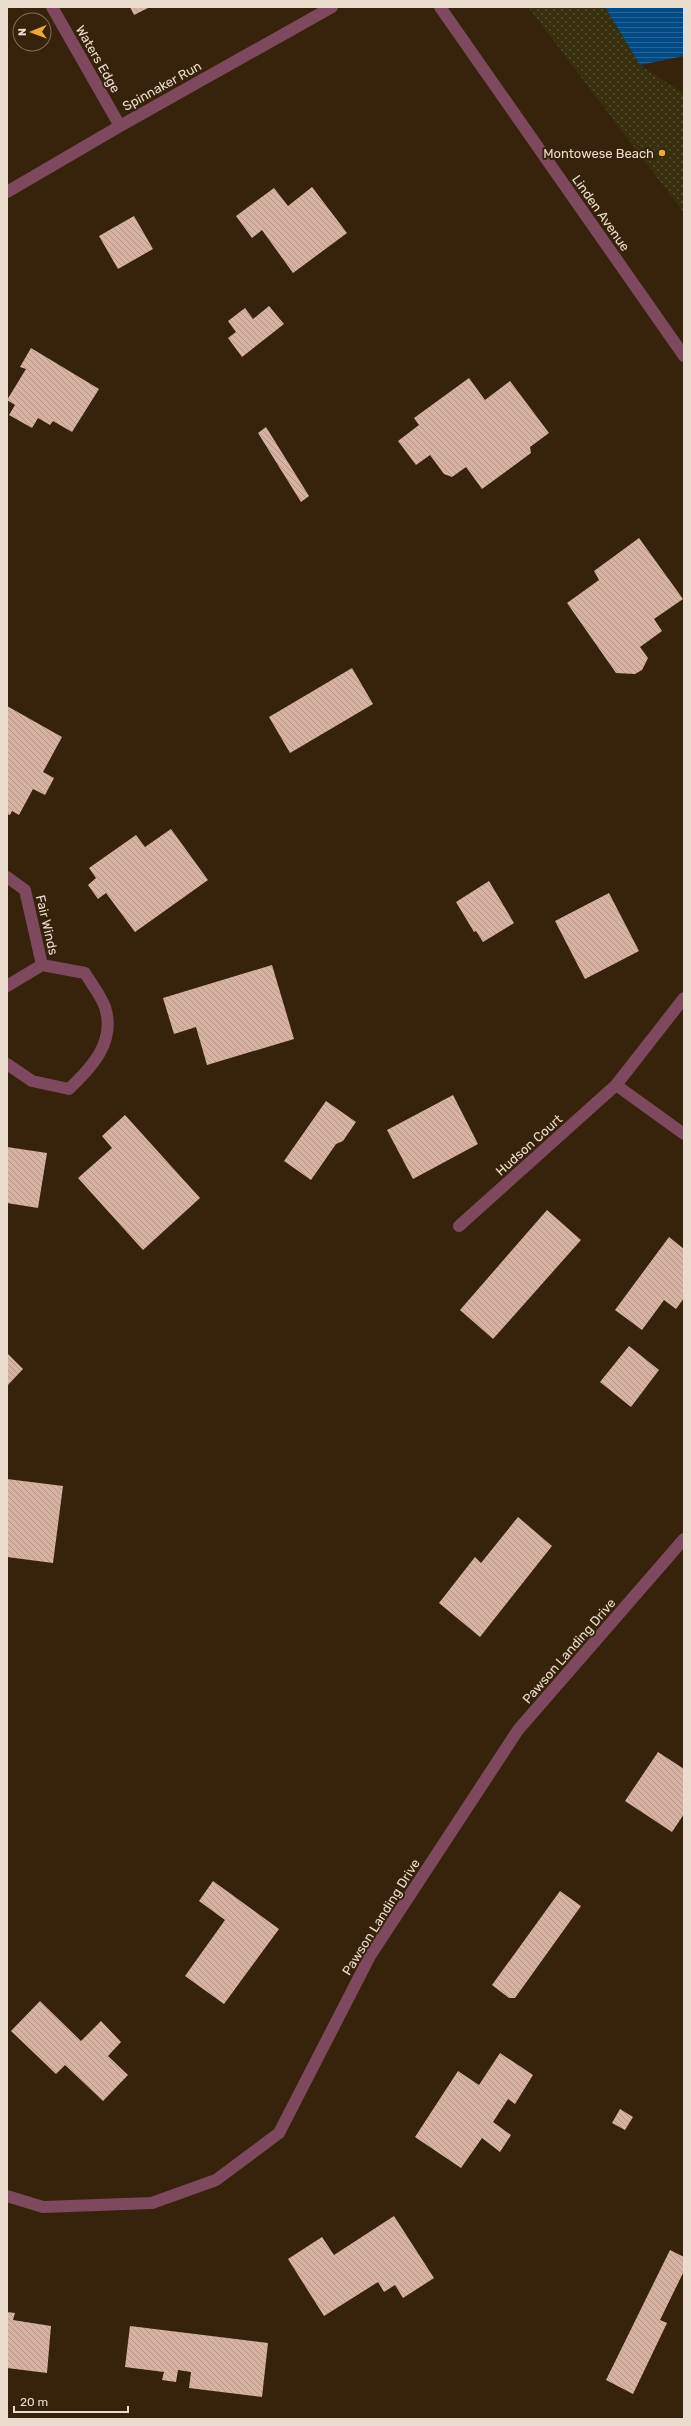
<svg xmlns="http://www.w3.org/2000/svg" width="691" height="2426" viewBox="0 0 691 2426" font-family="Rubik,sans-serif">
<defs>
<pattern id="sand-dots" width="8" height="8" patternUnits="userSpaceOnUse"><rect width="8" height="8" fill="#372f0e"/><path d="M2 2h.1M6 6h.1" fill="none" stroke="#544d30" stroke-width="1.8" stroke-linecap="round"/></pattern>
<pattern id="water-rules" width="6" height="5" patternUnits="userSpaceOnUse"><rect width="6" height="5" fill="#024a84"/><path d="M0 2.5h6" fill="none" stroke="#276494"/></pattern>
<pattern id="building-back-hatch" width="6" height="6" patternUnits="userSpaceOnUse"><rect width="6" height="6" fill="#d7b2a3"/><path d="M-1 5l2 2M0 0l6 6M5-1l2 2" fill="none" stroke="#b3968a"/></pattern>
</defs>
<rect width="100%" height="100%" fill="#37230b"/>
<!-- sand -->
<polygon fill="url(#sand-dots)" points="528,7 605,7 640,65 684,94 684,213"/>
<!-- water -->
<polygon fill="url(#water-rules)" points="605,7 684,7 684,56 640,65"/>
<!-- building -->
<g fill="url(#building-back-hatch)">
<polygon points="130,7 150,7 134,15"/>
<polygon points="312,187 347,233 293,273 262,230 252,238 236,216 274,188 288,206"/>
<polygon points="134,216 153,249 118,269 99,236"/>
<polygon points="269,306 284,324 242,357 228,338 236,332 228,321 245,308 253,319"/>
<polygon points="31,348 99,389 72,432 53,421 50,425 38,418 32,428 9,415 15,405 7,400 26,369 20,367"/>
<polygon points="469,378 485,400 510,381 549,433 530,447 531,453 482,489 466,467 452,477 444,474 430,455 416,465 398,441 419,425 414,418"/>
<polygon points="266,427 309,496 301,502 258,433"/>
<polygon points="639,538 683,599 654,619 662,631 640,647 648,658 642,670 635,674 616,673 567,603 599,580 594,571"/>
<polygon points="352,668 373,704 290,753 269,717"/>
<polygon points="7,706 62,737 43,772 54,778 45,795 33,789 19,815 12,811 10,815 7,814"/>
<polygon points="171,829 208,880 135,932 106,893 98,899 88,885 96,878 89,868 136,835 145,847"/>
<polygon points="489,881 514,923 483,942 476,931 474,932 456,902"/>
<polygon points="609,893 639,951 585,979 555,921"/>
<polygon points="272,965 294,1039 207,1065 196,1027 174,1034 163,998"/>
<polygon points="453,1095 478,1144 413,1179 387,1130"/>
<polygon points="326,1101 356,1122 343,1141 336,1144 311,1180 284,1161"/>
<polygon points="125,1115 200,1198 143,1250 78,1178 112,1148 102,1136"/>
<polygon points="7,1147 47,1153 38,1208 7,1203"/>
<polygon points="547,1210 581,1240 493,1339 460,1310"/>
<polygon points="669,1237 684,1249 684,1298 676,1309 664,1300 642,1330 615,1310"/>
<polygon points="629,1346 659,1370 631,1407 600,1382"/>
<polygon points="7,1353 23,1369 7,1386"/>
<polygon points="7,1479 63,1486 53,1563 7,1557"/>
<polygon points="518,1517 552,1546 480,1637 439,1603 475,1557 481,1563"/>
<polygon points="658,1752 684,1769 684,1814 672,1832 625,1801"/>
<polygon points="213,1881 279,1929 224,2004 185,1976 225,1920 199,1901"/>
<polygon points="560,1891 581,1906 515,1998 509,1998 492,1985"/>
<polygon points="40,2001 81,2041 101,2021 121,2042 108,2056 128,2075 103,2101 65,2065 56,2074 11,2031"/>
<polygon points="500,2053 533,2075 515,2104 508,2099 493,2122 511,2135 500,2152 482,2138 461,2168 415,2137 458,2071 479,2085"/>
<polygon points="620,2109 633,2117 625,2130 612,2123"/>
<polygon points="394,2216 434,2278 403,2298 395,2285 384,2292 378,2282 324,2316 288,2259 322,2237 334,2255"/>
<polygon points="670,2250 684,2257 684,2271 660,2320 667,2323 633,2394 606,2380"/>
<polygon points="7,2312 15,2313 13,2320 51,2326 47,2373 7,2368"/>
<polygon points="130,2326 268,2343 262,2397 189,2388 191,2372 178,2370 176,2382 162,2380 164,2372 125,2367"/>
</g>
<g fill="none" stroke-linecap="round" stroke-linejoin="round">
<!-- street -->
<g stroke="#7e485e" stroke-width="12">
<polyline points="52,7 120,126"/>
<polyline points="440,7 684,356"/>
<polyline points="7,192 120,126 332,7"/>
<polyline points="7,877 25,890 42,965"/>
<path d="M7,986L42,965L85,973C91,983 101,996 105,1007C116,1042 92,1067 69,1089L32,1081L7,1064"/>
<polyline points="616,1085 684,1134"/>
<polyline points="459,1226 616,1085 684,998"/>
<polyline points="7,2196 43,2207 152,2203 216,2180 279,2133 370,1956 518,1730 684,1539"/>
</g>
</g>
<!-- markers -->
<circle fill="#eda83b" stroke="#37230b" stroke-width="1.5" cx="662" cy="153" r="4"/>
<g text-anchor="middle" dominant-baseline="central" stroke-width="4" stroke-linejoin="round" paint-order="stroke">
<!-- street labels -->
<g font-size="13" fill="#eadcce" stroke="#37230b">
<text transform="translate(98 59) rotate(60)">Waters Edge</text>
<text transform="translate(162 86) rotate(-29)">Spinnaker Run</text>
<text transform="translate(601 213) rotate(55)">Linden Avenue</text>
<text transform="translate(47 925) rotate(77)">Fair Winds</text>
<text transform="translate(529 1145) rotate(-42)">Hudson Court</text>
<text transform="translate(569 1651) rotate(-49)">Pawson Landing Drive</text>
<text transform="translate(381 1917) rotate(-58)">Pawson Landing Drive</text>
</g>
<!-- poi labels -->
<g font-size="13" fill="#eadcce" stroke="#37230b" text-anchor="end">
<text x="654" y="153">Montowese Beach</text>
</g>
</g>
<!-- border -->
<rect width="691" height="2426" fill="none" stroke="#eadcce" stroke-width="16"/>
<!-- north arrow -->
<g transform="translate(32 32) rotate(269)"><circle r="19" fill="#37230b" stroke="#7f6d59"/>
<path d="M0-3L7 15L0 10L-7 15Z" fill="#eda83b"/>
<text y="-6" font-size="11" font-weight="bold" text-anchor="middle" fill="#eadcce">N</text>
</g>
<!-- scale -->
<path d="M14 2406v6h114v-6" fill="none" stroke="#eadcce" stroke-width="2"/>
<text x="20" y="2406" font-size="12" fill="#eadcce" stroke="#37230b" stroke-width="3" paint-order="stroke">20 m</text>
</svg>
